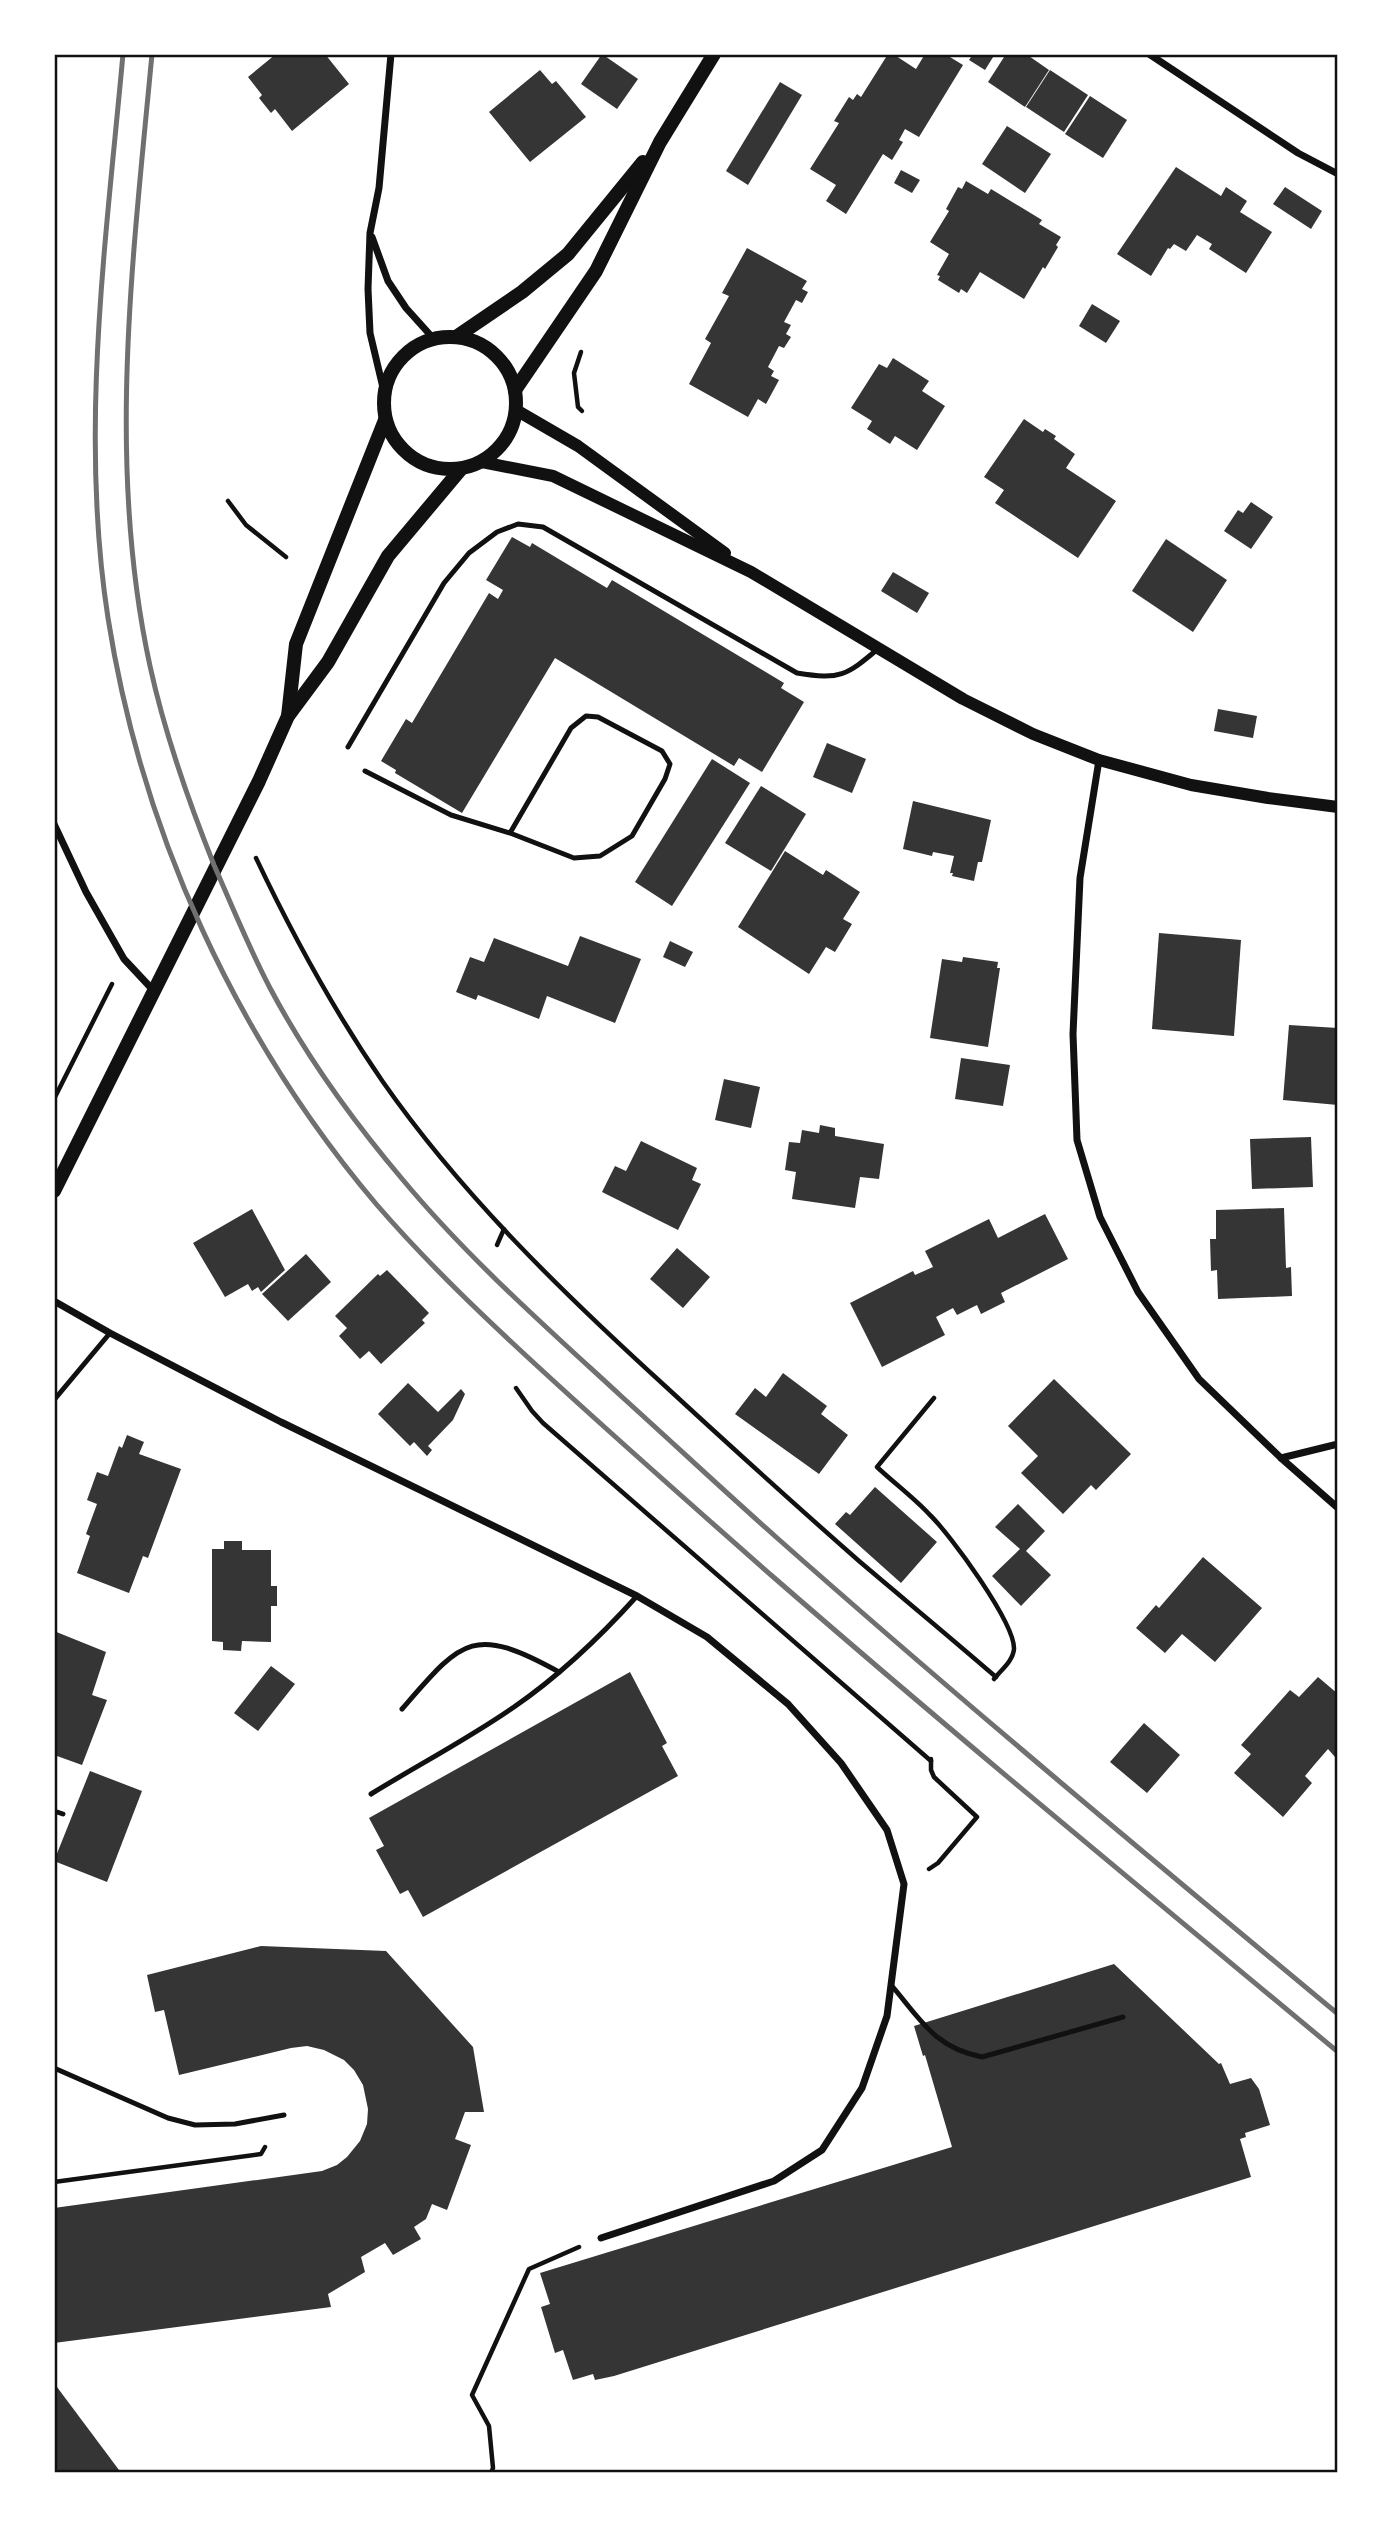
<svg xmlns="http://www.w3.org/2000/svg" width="1392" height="2527" viewBox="0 0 1392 2527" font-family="'Archivo Narrow',sans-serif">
<rect width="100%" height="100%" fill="#fff"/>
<!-- building -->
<g fill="#353535">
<polygon points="276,54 325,54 349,84 292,131 275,109 271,113 259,98 262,95 248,77"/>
<polygon points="602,54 638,79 617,109 581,84"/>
<polygon points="888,54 893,54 916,69 925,54 945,54 963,65 919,137 905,129 899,140 903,142 892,160 883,154 846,214 826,201 836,185 810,169 839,123 834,121 849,97 853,100 857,94 861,97"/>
<polygon points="973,54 995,54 985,70 969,60"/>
<polygon points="1006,54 1026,54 1049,70 1025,107 988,82"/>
<polygon points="540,70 552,84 556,81 586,117 530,162 489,112"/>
<polygon points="1050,70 1088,95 1064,132 1026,107"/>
<polygon points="780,82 802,95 748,185 726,171"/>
<polygon points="1090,96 1127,120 1103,158 1065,134"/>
<polygon points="1007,126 1051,154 1025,193 982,164"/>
<polygon points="1176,167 1221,196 1226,187 1247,201 1240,212 1272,232 1246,273 1209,249 1212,244 1197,235 1186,251 1174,244 1170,249 1168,248 1151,276 1117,254"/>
<polygon points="901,170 920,180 912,193 894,183"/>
<polygon points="966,181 988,194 991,189 1019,206 1042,220 1039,224 1061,237 1056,245 1058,247 1045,269 1043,267 1024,299 980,272 967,293 961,289 959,293 938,280 940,276 937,275 949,254 930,242 949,211 946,209 958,187 962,189"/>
<polygon points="1285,187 1322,211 1311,229 1273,204"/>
<polygon points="747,248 807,281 802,289 808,292 802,303 796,300 784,322 791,325 786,334 791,337 784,348 779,346 768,367 774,371 771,376 779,380 766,404 758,399 748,417 689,384 711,343 705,339 729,296 722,293"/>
<polygon points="1092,304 1120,321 1106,343 1079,326"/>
<polygon points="893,358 929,381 922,391 945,406 917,450 895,436 890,444 867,429 872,421 851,408 879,364 887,368"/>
<polygon points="1024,419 1043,432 1045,429 1056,436 1054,439 1075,454 1066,468 1116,501 1078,558 995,503 1004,490 984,477"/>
<polygon points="1251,502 1273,517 1251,549 1224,531 1238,510 1243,513"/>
<polygon points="512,537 530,547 532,543 607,588 612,580 784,683 781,688 804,702 762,772 739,758 734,766 555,658 462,813 395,773 396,770 381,761 406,719 412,723 489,593 498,599 503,590 486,580"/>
<polygon points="1166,539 1227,580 1193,632 1132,591"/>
<polygon points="893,572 929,593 917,613 881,591"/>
<polygon points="1218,709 1257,716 1253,738 1214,731"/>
<polygon points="827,743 866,759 852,793 813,777"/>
<polygon points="712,759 750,783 672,906 635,882"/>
<polygon points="761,786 806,814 771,871 725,843"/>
<polygon points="913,801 991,820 982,862 978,862 974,881 952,876 953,873 950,873 954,856 933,852 932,856 903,849"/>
<polygon points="785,851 823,875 826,870 860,892 843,919 852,924 835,952 826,947 809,974 738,927"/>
<polygon points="1159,933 1241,940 1234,1036 1152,1029"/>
<polygon points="580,936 641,959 615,1023 547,996 539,1019 478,995 476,1000 456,992 470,957 484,962 494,938 568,966"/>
<polygon points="670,941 693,952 685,967 663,957"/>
<polygon points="963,957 998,962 997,968 1000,968 988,1047 930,1038 942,959 962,962"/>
<polygon points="1289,1025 1338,1028 1338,1105 1283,1100"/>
<polygon points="961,1058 1010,1065 1003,1106 955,1099"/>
<polygon points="724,1079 760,1087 751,1128 715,1120"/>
<polygon points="820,1125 835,1128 835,1136 884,1144 879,1179 860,1177 855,1208 792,1199 796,1172 785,1170 789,1142 800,1143 802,1130 819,1133"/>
<polygon points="1311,1137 1313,1187 1252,1189 1250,1139"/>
<polygon points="641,1141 697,1168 692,1180 701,1184 678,1230 602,1192 615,1166 626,1171"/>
<polygon points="1284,1208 1286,1268 1291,1267 1292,1296 1218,1299 1217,1270 1211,1271 1210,1239 1216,1239 1216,1210"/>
<polygon points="252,1209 285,1270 261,1292 258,1287 252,1291 248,1284 225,1297 193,1243"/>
<polygon points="1045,1214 1068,1259 1001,1293 1005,1302 981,1314 977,1305 957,1315 953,1308 936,1317 945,1335 882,1367 850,1303 913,1271 915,1275 933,1267 925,1251 989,1219 998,1238"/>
<polygon points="677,1248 710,1277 683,1308 650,1279"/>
<polygon points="306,1254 331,1282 288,1321 262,1294"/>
<polygon points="387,1270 429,1313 422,1320 425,1323 381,1364 369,1351 360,1359 339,1336 347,1328 335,1316 378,1274 380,1276"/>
<polygon points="783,1373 827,1406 821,1414 848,1435 819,1474 735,1414 755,1388 766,1397"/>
<polygon points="1054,1379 1131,1454 1096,1490 1091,1485 1063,1514 1021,1473 1038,1456 1008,1426"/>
<polygon points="408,1383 438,1412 461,1389 465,1394 453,1420 428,1446 432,1450 427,1456 414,1442 410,1446 378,1414"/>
<polygon points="127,1435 144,1442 139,1454 181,1469 148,1558 143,1556 129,1593 77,1573 90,1536 86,1534 97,1504 87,1500 97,1472 108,1476 119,1446 122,1448"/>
<polygon points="875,1487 937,1542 901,1583 835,1524 846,1512 850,1515"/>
<polygon points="1018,1504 1045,1531 1026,1551 1051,1575 1021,1606 992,1576 1020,1549 995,1527"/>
<polygon points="224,1541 242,1541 242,1550 271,1550 271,1586 277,1586 277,1606 271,1606 271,1642 242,1641 241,1651 223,1650 223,1642 212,1641 212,1549 224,1549"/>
<polygon points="1203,1557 1262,1608 1215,1662 1182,1634 1165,1653 1136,1628 1156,1605 1159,1608"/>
<polygon points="54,1631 106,1652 92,1695 107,1700 82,1765 57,1756 54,1764"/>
<polygon points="271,1666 295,1684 258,1731 234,1713"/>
<polygon points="630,1672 667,1743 662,1746 678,1776 423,1917 408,1890 400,1894 376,1850 384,1846 369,1818"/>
<polygon points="1318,1677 1338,1694 1338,1754 1335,1757 1328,1749 1315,1764 1305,1776 1312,1783 1283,1817 1234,1773 1251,1754 1241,1745 1290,1690 1299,1697"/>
<polygon points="1144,1723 1180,1755 1147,1793 1110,1762"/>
<polygon points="90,1771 142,1791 107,1882 54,1861"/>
<polygon points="261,1946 386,1951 473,2047 484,2112 465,2112 455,2139 471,2145 447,2210 432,2204 426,2219 414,2227 421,2239 393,2255 385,2243 361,2257 365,2272 328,2294 331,2307 54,2343 54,2208 322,2171 337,2165 347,2157 360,2141 367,2124 368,2109 363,2085 354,2070 344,2060 324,2050 307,2046 291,2048 179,2075 164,2010 155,2012 147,1975"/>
<polygon points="1114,1964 1219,2064 1221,2063 1230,2084 1251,2078 1259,2089 1270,2125 1245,2133 1246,2137 1240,2139 1251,2177 614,2376 595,2380 593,2374 573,2380 563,2350 555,2353 541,2307 550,2304 540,2273 952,2147 925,2055 923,2056 914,2026"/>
<polygon points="54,2383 119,2470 115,2473 54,2473"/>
</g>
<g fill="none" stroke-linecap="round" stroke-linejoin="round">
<!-- path -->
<g stroke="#111" stroke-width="4.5">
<polyline points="581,352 574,373 578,407 582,411"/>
<polyline points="228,501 246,525 286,557"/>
<path d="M256,858C293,936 334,1011 383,1082C462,1195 562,1292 664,1385C728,1444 793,1503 859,1561C905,1600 951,1638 996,1677"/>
<polyline points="54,1099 112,984"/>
<polyline points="497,1245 504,1229"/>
<polyline points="516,1388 532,1411 543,1423 931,1761"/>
<path d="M934,1398L877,1467C894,1483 913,1497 929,1514C950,1534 1015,1623 1014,1649C1013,1661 1001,1670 994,1679"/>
<polyline points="929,1869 938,1863 977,1817 934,1777 931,1770 931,1759"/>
<polyline points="54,2182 261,2154 265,2147"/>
<polyline points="491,2473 493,2468 489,2426 472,2395 529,2269 579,2247"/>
</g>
<!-- service -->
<g stroke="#111" stroke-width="5">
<path d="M348,747L444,583L469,553L497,532L518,524L543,527L797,673C840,680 846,676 879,648"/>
<polyline points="365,771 451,815 510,833 574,858 600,856 632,836 665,779 670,764 662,751 598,717 586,716 571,728 510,833"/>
<polyline points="54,1400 110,1333"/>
<path d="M402,1709C462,1640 472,1624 559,1672"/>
<path d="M371,1794C418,1765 468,1739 514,1707C559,1676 600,1637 637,1596"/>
<polyline points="54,1811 63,1814"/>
<path d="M892,1986C921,2020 935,2048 982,2057L1123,2017"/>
<polyline points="54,2068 168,2118 195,2125 235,2124 284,2115"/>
</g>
<!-- minor -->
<g stroke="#111" stroke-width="7">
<polyline points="1149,54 1298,153 1338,174"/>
<polyline points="372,237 388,281 406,308 433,338"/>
<polyline points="384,392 370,333 368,289 370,233 379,188 391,54"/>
<polyline points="1099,760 1080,878 1073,1034 1077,1140 1100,1217 1138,1292 1199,1379 1281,1458 1338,1508"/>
<polyline points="54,824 86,892 124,959 153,990"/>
<polyline points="54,1301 110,1333 281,1422 637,1596 707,1637 788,1704 841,1763 887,1830 904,1884 887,2016 862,2088 822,2150 774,2181 601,2238"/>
<polyline points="1281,1458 1338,1444"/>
</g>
<!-- tertiary -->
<g stroke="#111" stroke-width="12">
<polyline points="516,410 578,446 725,553"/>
<polyline points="482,462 553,476 751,572 963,699 1033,734 1099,760 1191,785 1268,798 1338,807"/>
</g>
<!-- secondary -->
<g stroke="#111" stroke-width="14">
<circle cx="450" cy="403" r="66"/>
<polyline points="456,337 522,292 568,254 643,162"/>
<polyline points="515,390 596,271 660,142 714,54"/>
<polyline points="288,716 296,644 385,420"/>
<polyline points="54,1191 259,781 288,716 328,662 388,556 461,469"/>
</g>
<!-- rail -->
<g stroke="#707070" stroke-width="5">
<path d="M123,54C106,241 79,432 108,618C142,834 236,1038 377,1205C429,1265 487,1320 546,1374C620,1442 695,1508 771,1575C957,1737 1148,1894 1338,2052"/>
<path d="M152,54C133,257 106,464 150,666C165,735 188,800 214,865C232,906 249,948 270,988C306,1056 353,1121 403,1180C468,1258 546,1327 621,1396C673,1443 723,1490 776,1537C960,1700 1149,1857 1338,2014"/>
</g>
</g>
<!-- border -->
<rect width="1392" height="2527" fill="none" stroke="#ffffff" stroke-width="112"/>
<rect x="56" y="56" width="1280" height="2415" fill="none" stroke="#111" stroke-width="2.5"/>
</svg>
